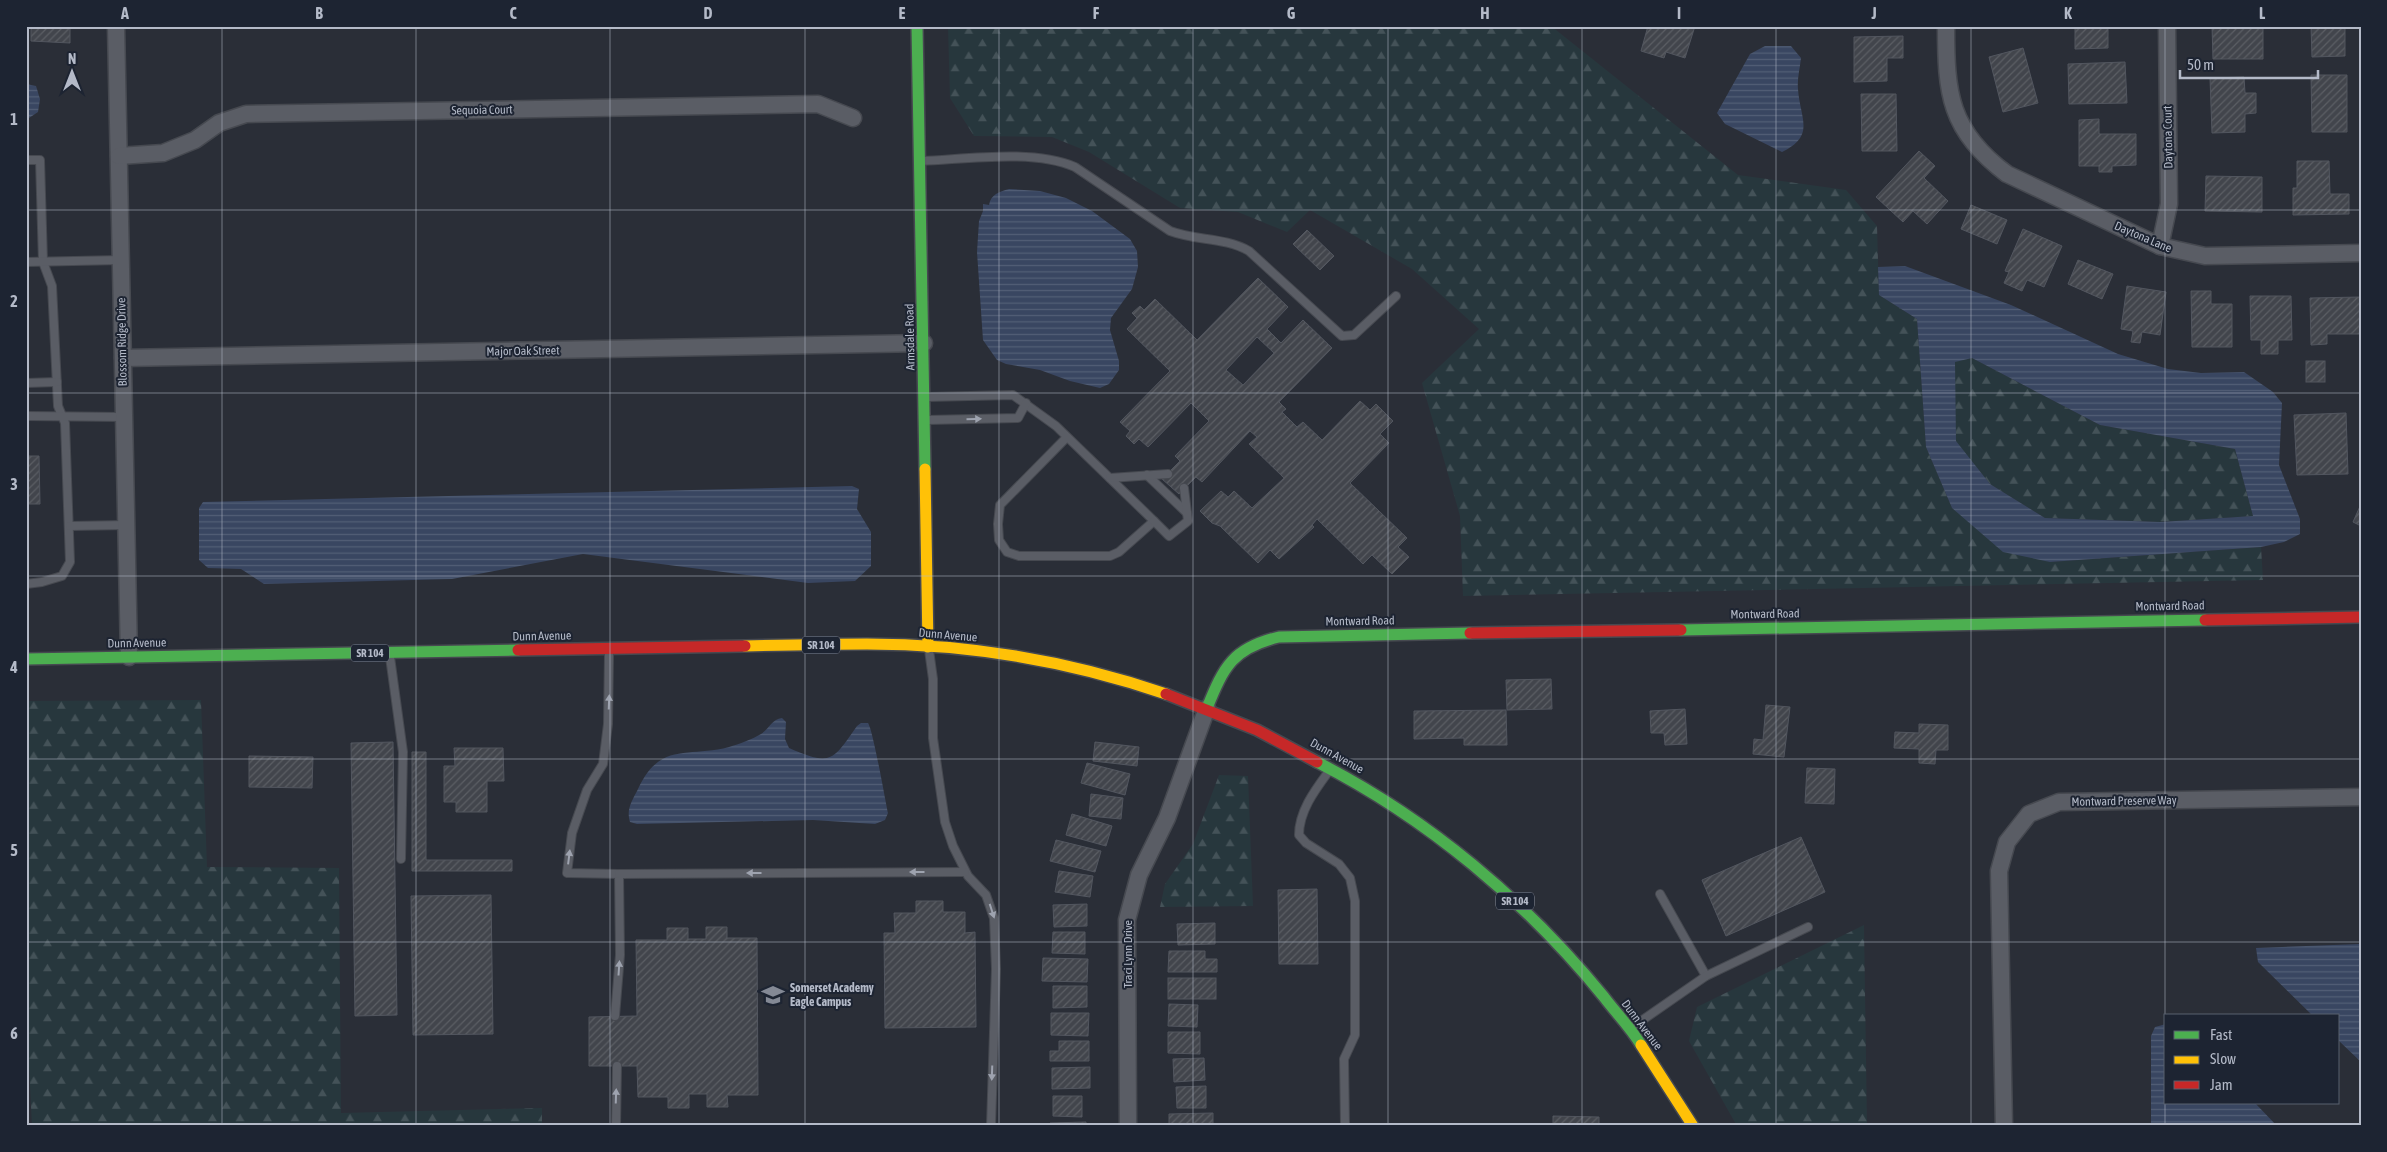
<svg xmlns="http://www.w3.org/2000/svg" width="2387" height="1152" viewBox="0 0 2387 1152" font-family="'Asap Condensed',sans-serif">
<defs>
<pattern id="forest-firs" width="22" height="20" patternUnits="userSpaceOnUse" patternTransform="scale(1.25)"><rect width="22" height="20" fill="#27373d"/><path d="M5 1l3.5 6h-7zM16 11l3.5 6h-7z" fill="#445258"/></pattern>
<pattern id="water-rules" width="6" height="5" patternUnits="userSpaceOnUse" patternTransform="scale(1.25)"><rect width="6" height="5" fill="#394661"/><path d="M0 2.5h6" fill="none" stroke="#535f76"/></pattern>
<pattern id="building-hatch" width="6" height="6" patternUnits="userSpaceOnUse" patternTransform="scale(1.25)"><rect width="6" height="6" fill="#42454c"/><path d="M-1 1l2-2M0 6l6-6M5 7l2-2" fill="none" stroke="#5b5e64"/></pattern>
</defs>
<rect width="100%" height="100%" fill="#2a2e37"/>
<!-- forest -->
<g fill="url(#forest-firs)">
<polygon points="948,26 1551,26 1738,175 1846,190 1877,226 1879,295 1917,319 1926,447 1952,508 2050,562 2261,547 2263,580 1463,596 1460,516 1422,383 1479,329 1412,269 1310,210 1287,232 1238,212 1180,208 1089,152 1052,137 974,136 950,98"/>
<polygon points="1972,358 2100,425 2235,449 2253,516 2160,522 2045,518 1990,484 1955,441 1955,361"/>
<polygon points="201,700 207,867 339,868 341,1113 542,1108 542,1126 32,1126 26,1005 26,701"/>
<polygon points="1219,775 1248,776 1253,906 1160,907 1165,884 1193,844"/>
<polygon points="1864,925 1867,1126 1737,1126 1689,1041 1697,1007"/>
</g>
<!-- water -->
<g fill="url(#water-rules)" fill-rule="evenodd">
<path d="M1765,46H1791L1801,58C1800,68 1797,79 1798,89C1800,119 1816,135 1782,152L1725,124L1717,113L1750,54Z"/>
<polygon points="26,84 36,86 40,99 38,112 26,120"/>
<path d="M1009,189L1040,191L1066,198L1092,211L1130,239L1137,251L1138,267L1132,289L1111,318L1110,330L1119,361V370L1109,384L1100,388L1070,381L1040,370L1006,364L997,360L983,340L977,252L979,221L983,211V204L989,205C991,194 999,192 1009,189Z"/>
<path d="M1905,266L2011,305L2118,354L2168,369L2201,373L2244,372L2273,392L2282,403L2279,465L2300,519V534L2284,542L2261,547L2050,562L2003,552L1952,508L1926,447L1917,319L1879,295L1878,267ZM1972,358L2100,425L2235,449L2253,516L2160,522L2045,518L1990,484L1956,441L1955,362Z"/>
<polygon points="852,486 859,489 857,509 871,532 871,566 855,581 808,583 583,554 452,579 264,584 241,569 208,568 199,560 199,508 203,502"/>
<path d="M782,718L786,722L785,739L789,748C831,766 832,762 857,726L861,723H868C873,730 885,799 888,813L885,820L875,824L813,820L637,824L630,822C626,809 632,801 638,789C660,741 688,758 729,747C739,744 753,739 761,734C770,728 772,719 782,718Z"/>
<polygon points="2361,944 2361,1062 2338,1040 2338,1016 2313,1016 2258,962 2256,948"/>
<polygon points="2166,1024 2166,1103 2255,1103 2277,1126 2151,1126 2151,1036 2155,1027"/>
</g>
<!-- building -->
<g fill="url(#building-hatch)" stroke="#52565f" fill-rule="evenodd">
<polygon points="31,26 70,26 70,43 31,41"/>
<polygon points="1648,26 1695,26 1685,58 1666,52 1664,58 1641,51"/>
<polygon points="2075,26 2108,26 2108,48 2075,49"/>
<polygon points="2212,26 2263,26 2263,59 2213,59"/>
<polygon points="2311,26 2345,26 2345,56 2312,57"/>
<polygon points="1903,36 1903,58 1887,58 1887,81 1854,82 1854,37"/>
<polygon points="2023,48 2038,103 2003,112 1989,57"/>
<polygon points="2125,62 2127,103 2069,104 2068,64"/>
<polygon points="2311,75 2347,75 2347,132 2312,132"/>
<polygon points="2244,77 2245,93 2256,93 2256,113 2245,114 2245,132 2212,133 2210,78"/>
<polygon points="1861,94 1896,94 1897,151 1862,151"/>
<polygon points="2099,119 2099,134 2136,134 2136,165 2112,166 2112,172 2099,172 2099,166 2079,166 2079,120"/>
<polygon points="1919,151 1935,166 1924,178 1948,201 1927,224 1913,211 1903,222 1876,197"/>
<polygon points="2297,161 2329,161 2330,194 2349,194 2349,214 2293,215 2293,188 2297,188"/>
<polygon points="2206,176 2262,177 2262,212 2205,211"/>
<polygon points="1971,205 2007,220 1997,244 1961,229"/>
<polygon points="2023,229 2062,246 2044,287 2027,280 2022,291 2004,283 2009,272 2005,271"/>
<polygon points="1307,230 1334,256 1320,270 1293,244"/>
<polygon points="2078,260 2113,274 2102,299 2068,284"/>
<path d="M1258,278L1288,307L1267,329L1281,343L1303,320L1332,348L1279,402L1286,409L1282,412L1297,427L1303,422L1322,440L1360,401L1370,410L1376,404L1393,421L1380,434L1389,443L1350,483L1407,538L1398,547L1409,557L1392,574L1372,555L1363,564L1317,519L1312,525L1314,527L1279,559L1270,550L1258,563L1220,526L1212,523L1200,511L1221,491L1228,497L1234,491L1252,508L1284,478L1249,444L1257,437L1250,431L1202,482L1196,477L1179,494L1162,479L1180,461L1175,456L1209,421L1191,403L1148,447L1139,439L1134,444L1126,436L1130,431L1120,422L1170,371L1127,329L1137,318L1132,313L1140,306L1144,310L1155,299L1197,340ZM1257,337L1274,353L1243,385L1226,370Z"/>
<polygon points="2127,286 2166,292 2160,335 2142,332 2140,343 2131,342 2133,331 2121,329"/>
<polygon points="2191,291 2211,291 2211,304 2232,304 2232,347 2192,347"/>
<polygon points="2250,296 2291,296 2292,340 2278,340 2278,354 2261,354 2261,340 2251,340"/>
<polygon points="2361,297 2361,334 2327,334 2327,344 2311,345 2310,298"/>
<rect x="2306" y="361" width="19" height="21"/>
<polygon points="2346,413 2348,474 2297,475 2294,415"/>
<polygon points="26,456 39,456 40,504 26,504"/>
<polygon points="2361,504 2361,526 2353,522"/>
<polygon points="1551,679 1552,709 1507,710 1506,680"/>
<polygon points="1766,705 1790,707 1784,757 1753,754 1754,739 1763,740"/>
<polygon points="1685,709 1687,744 1665,745 1664,733 1651,733 1650,711"/>
<polygon points="1506,710 1507,745 1464,745 1464,738 1414,739 1414,711"/>
<polygon points="1919,724 1948,725 1948,750 1936,750 1935,764 1919,763 1919,749 1894,748 1895,732 1919,733"/>
<polygon points="393,742 397,1015 355,1016 351,743"/>
<polygon points="1095,742 1139,747 1137,766 1093,761"/>
<polygon points="454,748 503,748 504,781 487,781 487,812 456,812 456,802 444,802 444,766 455,766"/>
<polygon points="412,752 426,752 426,860 512,860 512,871 412,871"/>
<polygon points="249,756 313,757 312,788 249,787"/>
<polygon points="1087,763 1130,774 1125,795 1081,783"/>
<polygon points="1807,768 1835,769 1834,804 1805,803"/>
<polygon points="1091,794 1123,798 1121,819 1089,816"/>
<polygon points="1072,814 1112,826 1106,846 1066,835"/>
<polygon points="1801,837 1825,892 1726,936 1702,880"/>
<polygon points="1056,840 1101,851 1095,872 1050,861"/>
<polygon points="1059,871 1093,876 1090,897 1055,892"/>
<polygon points="1317,889 1318,964 1279,964 1278,890"/>
<polygon points="491,895 493,1034 413,1035 411,896"/>
<polygon points="916,901 943,901 943,912 965,912 965,933 975,932 976,1027 885,1028 884,933 895,933 894,913 916,913"/>
<polygon points="1087,904 1087,926 1054,927 1053,905"/>
<polygon points="1215,923 1215,944 1178,945 1177,924"/>
<polygon points="706,927 727,927 727,938 757,938 758,1095 727,1095 728,1107 707,1107 707,1094 689,1094 689,1108 668,1108 668,1097 638,1097 637,1066 589,1066 589,1017 637,1016 636,940 667,940 667,928 688,928 688,939 706,939"/>
<polygon points="1053,932 1085,932 1085,954 1052,953"/>
<polygon points="1169,951 1205,951 1205,959 1217,959 1217,972 1168,972"/>
<polygon points="1043,958 1088,959 1087,982 1042,981"/>
<rect x="1168" y="978" width="48" height="21"/>
<polygon points="1053,986 1087,986 1087,1007 1053,1008"/>
<polygon points="1169,1004 1198,1005 1197,1027 1168,1026"/>
<polygon points="1051,1013 1089,1013 1088,1036 1051,1035"/>
<polygon points="1168,1032 1200,1032 1200,1054 1168,1053"/>
<polygon points="1059,1041 1089,1041 1089,1061 1050,1061 1050,1051 1059,1051"/>
<polygon points="1204,1058 1205,1080 1174,1082 1173,1059"/>
<polygon points="1090,1067 1090,1088 1052,1089 1052,1068"/>
<polygon points="1206,1086 1206,1108 1177,1108 1176,1087"/>
<polygon points="1053,1096 1082,1096 1082,1117 1053,1116"/>
<polygon points="1213,1113 1213,1126 1169,1126 1169,1114"/>
<polygon points="1553,1116 1599,1117 1599,1126 1553,1126"/>
<polygon points="1086,1122 1086,1126 1050,1126 1050,1123"/>
</g>
<g fill="none" stroke-linecap="round" stroke-linejoin="round">
<defs>
<g id="lane">
<polyline points="26,160 40,160 43,262 52,286 58,406 65,423 70,562 62,576 42,582 26,584"/>
<path d="M922,161C968,159 1034,149 1075,167L1170,231C1197,241 1224,237 1249,251L1342,336L1354,335L1396,296"/>
<polyline points="26,262 121,260"/>
<polyline points="26,383 57,382"/>
<polyline points="926,397 1013,395 1056,426 1154,521 1119,552 1110,556 1019,556 1007,552 999,540 998,524 1000,505 1067,437"/>
<polyline points="26,416 124,417"/>
<polyline points="927,420 1018,418 1026,403"/>
<polyline points="1147,475 1187,513"/>
<polyline points="1110,478 1168,474"/>
<polyline points="1154,521 1169,536 1188,521 1184,488"/>
<polyline points="70,526 126,525"/>
<polyline points="929,650 933,679 933,738 945,822 953,846 968,876 986,895 994,918 996,969 991,1126"/>
<polyline points="609,653 608,724 603,764 587,790 572,833 567,873 619,874 620,955 615,1016"/>
<polyline points="390,657 403,752 401,859"/>
<path d="M1329,771C1315,790 1299,811 1299,835L1306,843L1339,864L1350,878L1355,901V1035L1344,1059L1345,1126"/>
<polyline points="619,874 965,872"/>
<polyline points="1660,894 1706,976"/>
<polyline points="1631,1028 1706,976 1808,927"/>
<polyline points="616,1126 617,1066"/>
</g>
<g id="street">
<polyline points="116,26 129,657"/>
<path d="M1946,26C1946,93 1949,131 2007,174L2160,246L2205,256L2361,253"/>
<polyline points="119,156 163,153 195,140 219,123 246,114 818,104 853,118"/>
<polyline points="2160,246 2169,204 2167,26"/>
<polyline points="123,358 924,343"/>
<polyline points="1128,1126 1127,920 1139,875 1167,818 1207,708"/>
<polyline points="2004,1126 1999,871 2007,842 2029,814 2059,802 2361,797"/>
</g>
<g id="fast">
<polyline points="917,26 925,469"/>
<polyline points="1681,630 2205,620"/>
<polyline points="26,659 518,650"/>
<path d="M1207,708C1224,666 1233,648 1279,637L1470,633"/>
<path d="M1317,762C1427,818 1526,901 1604,997C1616,1013 1631,1028 1641,1045"/>
</g>
<g id="slow">
<polyline points="925,469 928,647"/>
<path d="M745,646C785,645 826,644 867,644C968,644 1070,661 1166,694"/>
<polyline points="1641,1045 1693,1126"/>
</g>
<g id="jam">
<polyline points="2205,620 2361,617"/>
<polyline points="1470,633 1681,630"/>
<polyline points="518,650 745,646"/>
<polyline points="1166,694 1257,730 1317,762"/>
</g>
</defs>
<!-- lane casing -->
<use href="#lane" stroke="#464950" stroke-width="10"/>
<!-- street casing -->
<use href="#street" stroke="#464950" stroke-width="19"/>
<!-- fast casing -->
<use href="#fast" stroke="#464950" stroke-width="14"/>
<!-- slow casing -->
<use href="#slow" stroke="#464950" stroke-width="14"/>
<!-- jam casing -->
<use href="#jam" stroke="#464950" stroke-width="14"/>
<!-- lane -->
<use href="#lane" stroke="#5a5d65" stroke-width="8"/>
<!-- street -->
<use href="#street" stroke="#5a5d65" stroke-width="16"/>
<!-- fast -->
<use href="#fast" stroke="#4caf50" stroke-width="11"/>
<!-- slow -->
<use href="#slow" stroke="#ffc107" stroke-width="11"/>
<!-- jam -->
<use href="#jam" stroke="#c62828" stroke-width="11"/>
</g>
<!-- one-way arrows -->
<defs><path id="oneway-solid" d="M-6-.8H1V-3.2L6.5 0L1 3.2V.8H-6Z" transform="scale(1.25)"/></defs>
<g fill="#9ea3af">
<use href="#oneway-solid" transform="translate(974 419) rotate(-2)"/>
<use href="#oneway-solid" transform="translate(609 702) rotate(-88)"/>
<use href="#oneway-solid" transform="translate(569 857) rotate(-83)"/>
<use href="#oneway-solid" transform="translate(917 872) rotate(180)"/>
<use href="#oneway-solid" transform="translate(754 873) rotate(180)"/>
<use href="#oneway-solid" transform="translate(992 911) rotate(72)"/>
<use href="#oneway-solid" transform="translate(619 968) rotate(-86)"/>
<use href="#oneway-solid" transform="translate(992 1073) rotate(92)"/>
<use href="#oneway-solid" transform="translate(616 1096) rotate(-88)"/>
</g>
<!-- grid -->
<path fill="none" stroke="#b4bac8" stroke-width="1" stroke-opacity="0.55" d="M222,26V1126M416,26V1126M610,26V1126M805,26V1126M999,26V1126M1193,26V1126M1388,26V1126M1582,26V1126M1776,26V1126M1971,26V1126M2165,26V1126M26,210H2361M26,393H2361M26,576H2361M26,759H2361M26,942H2361"/>
<!-- icons -->
<defs>
<symbol id="school-bare" viewBox="-9 -9 18 18"><path d="M0-5L7-2L0 1L-7-2ZM-4 1L0 2.5L4 1V4Q0 6-4 4Z" fill="#848995" stroke="#1d2432" stroke-width="2.5" paint-order="stroke"/></symbol>
</defs>
<g fill-rule="evenodd">
<use href="#school-bare" x="757" y="979" width="32" height="32"/>
</g>
<g text-anchor="middle" dominant-baseline="central" stroke-width="4" stroke-linejoin="round" paint-order="stroke">
<!-- shield labels -->
<g fill="#1d2432" stroke="#878d9b" stroke-width="1">
<rect x="802" y="636.5" width="38" height="17" rx="4"/>
<rect x="351" y="644.5" width="38" height="17" rx="4"/>
<rect x="1496" y="892.5" width="38" height="17" rx="4"/>
</g>
<g font-size="11" font-weight="bold" fill="#b4bac8">
<text x="821" y="645">SR 104</text>
<text x="370" y="653">SR 104</text>
<text x="1515" y="901">SR 104</text>
</g>
<!-- street labels -->
<g font-size="12" fill="#b4bac8" stroke="#1d2432">
<text transform="translate(482 110) rotate(-1)">Sequoia Court</text>
<text transform="translate(2168 137) rotate(-91)">Daytona Court</text>
<text transform="translate(2143 237) rotate(23)">Daytona Lane</text>
<text transform="translate(910 337) rotate(-91)">Armsdale Road</text>
<text transform="translate(122 342) rotate(-91)">Blossom Ridge Drive</text>
<text transform="translate(523 351) rotate(-1)">Major Oak Street</text>
<text transform="translate(2170 606) rotate(-1)">Montward Road</text>
<text transform="translate(1765 614) rotate(-1)">Montward Road</text>
<text transform="translate(1360 621) rotate(-1)">Montward Road</text>
<text transform="translate(948 635) rotate(5)">Dunn Avenue</text>
<text transform="translate(542 636) rotate(-1)">Dunn Avenue</text>
<text transform="translate(137 643) rotate(-1)">Dunn Avenue</text>
<text transform="translate(1337 756) rotate(29)">Dunn Avenue</text>
<text transform="translate(2124 801) rotate(-1)">Montward Preserve Way</text>
<text transform="translate(1128 954) rotate(-90)">Traci Lynn Drive</text>
<text transform="translate(1642 1025) rotate(53)">Dunn Avenue</text>
</g>
<!-- poi labels -->
<g font-size="12" font-weight="bold" fill="#b4bac8" stroke="#1d2432" text-anchor="start">
<text x="790" y="988">Somerset Academy<tspan x="790" dy="14">Eagle Campus</tspan></text>
</g>
</g>
<!-- border -->
<rect width="2387" height="1152" fill="none" stroke="#1d2432" stroke-width="55"/>
<!-- legend -->
<rect x="2164" y="1014" width="175" height="90" fill="#1d2432" stroke="#59606e"/>
<rect x="2174" y="1031" width="25" height="8" fill="#4caf50" stroke="#59606e"/>
<text x="2210" y="1040" font-size="15" fill="#b4bac8">Fast</text>
<rect x="2174" y="1056" width="25" height="8" fill="#ffc107" stroke="#59606e"/>
<text x="2210" y="1064" font-size="15" fill="#b4bac8">Slow</text>
<rect x="2174" y="1081" width="25" height="8" fill="#c62828" stroke="#59606e"/>
<text x="2210" y="1090" font-size="15" fill="#b4bac8">Jam</text>
<!-- north arrow -->
<g transform="translate(72 72)" stroke="#1d2432" stroke-width="4" paint-order="stroke">
<path d="M0-4L9 19L0 12L-9 19Z" fill="#b4bac8"/>
<text y="-8" font-size="14" font-weight="bold" text-anchor="middle" fill="#b4bac8">N</text>
</g>
<!-- scale -->
<path d="M2180 70v8h138v-8" fill="none" stroke="#b4bac8" stroke-width="2.5"/>
<text x="2187" y="70" font-size="15" fill="#b4bac8" stroke="#1d2432" stroke-width="4" paint-order="stroke">50 m</text>
<rect x="28" y="28" width="2332" height="1096" fill="none" stroke="#b4bac8" stroke-width="2"/>
<g font-size="16" text-anchor="middle" font-weight="bold" fill="#b4bac8">
<text x="125" y="19">A</text>
<text x="319" y="19">B</text>
<text x="513" y="19">C</text>
<text x="708" y="19">D</text>
<text x="902" y="19">E</text>
<text x="1096" y="19">F</text>
<text x="1291" y="19">G</text>
<text x="1485" y="19">H</text>
<text x="1679" y="19">I</text>
<text x="1874" y="19">J</text>
<text x="2068" y="19">K</text>
<text x="2262" y="19">L</text>
<text x="14" y="125">1</text>
<text x="14" y="307">2</text>
<text x="14" y="490">3</text>
<text x="14" y="673">4</text>
<text x="14" y="856">5</text>
<text x="14" y="1039">6</text>
</g>
</svg>
